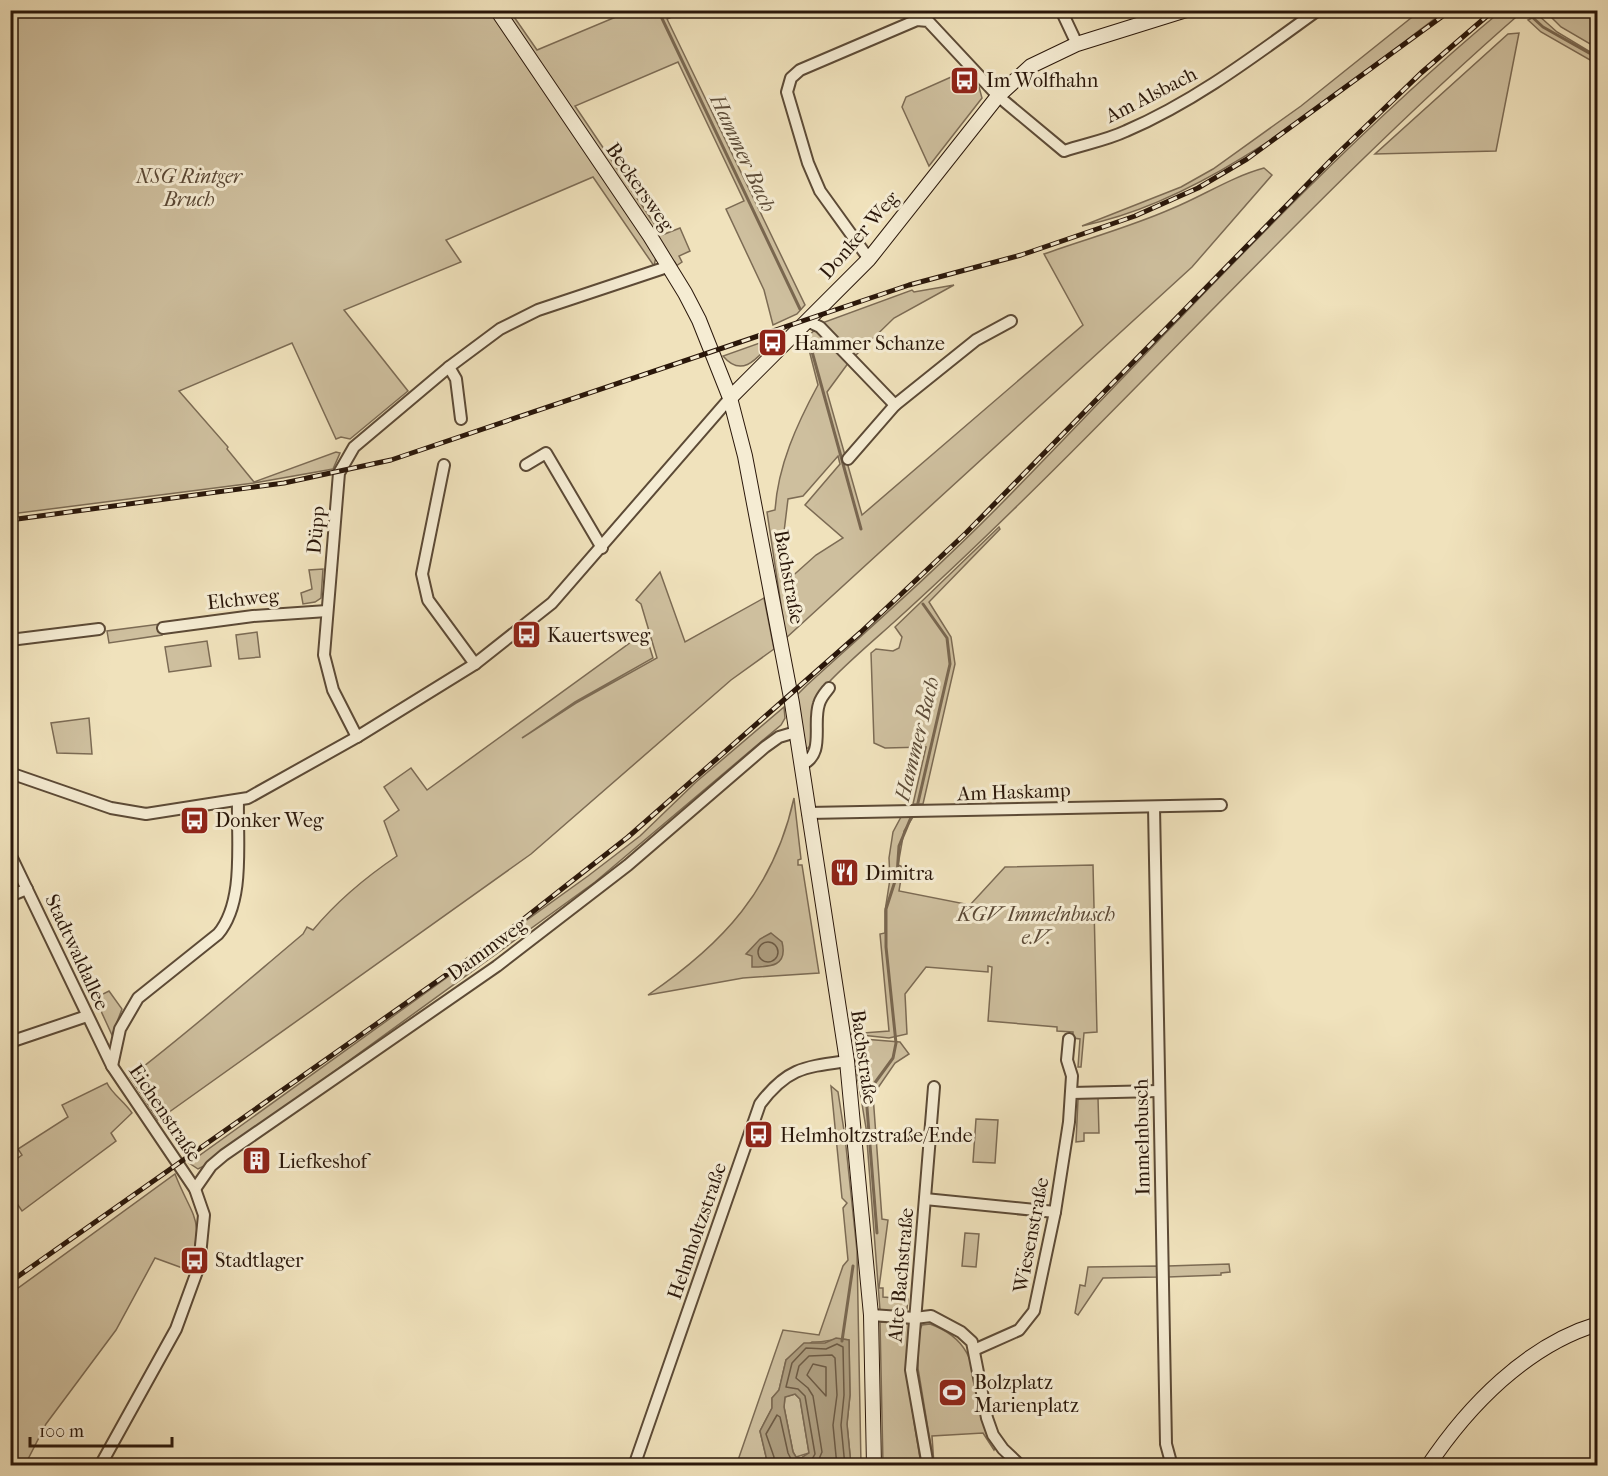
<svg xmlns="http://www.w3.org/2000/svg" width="1608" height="1476" viewBox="0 0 1608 1476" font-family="'IM FELL French Canon',serif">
<rect width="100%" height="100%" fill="#f0e2bc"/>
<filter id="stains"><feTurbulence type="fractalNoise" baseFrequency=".00333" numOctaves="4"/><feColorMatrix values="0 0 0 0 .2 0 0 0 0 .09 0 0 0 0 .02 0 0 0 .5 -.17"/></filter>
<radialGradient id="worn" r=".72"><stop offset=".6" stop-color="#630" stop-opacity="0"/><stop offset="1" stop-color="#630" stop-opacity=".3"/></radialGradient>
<!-- green -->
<g fill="#cebf9e" stroke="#7c6b54" stroke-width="1.5" fill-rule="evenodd">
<path d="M1421,10L1445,11C1338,90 1215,199 1082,226L1181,187L1213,169L1301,106Z"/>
<polygon points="10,11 490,11 647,242 656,257 654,266 593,177 446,240 461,262 344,310 408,391 350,439 341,437 336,439 292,343 179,391 228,447 227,449 254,482 336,452 340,453 333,469 254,483 11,514"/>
<polygon points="504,11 510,11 537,50 630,11 686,11 667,19 805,305 797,314 773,325 764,290 726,209 744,201 678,62 575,106 662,235 680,228 690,251 679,256 682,262 676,266"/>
<path d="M1501,11H1523C1302,203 1110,427 893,623C880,635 823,683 818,696C812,709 820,743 806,749L796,696L807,685C872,626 938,568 999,506C1164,338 1320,162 1501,11Z"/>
<polygon points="1545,11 1597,11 1597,48 1561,27"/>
<polygon points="1538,15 1557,32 1597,56 1597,64 1541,32 1528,20"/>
<polygon points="1519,33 1496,151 1375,154 1508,34"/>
<polygon points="958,74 969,87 979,87 982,98 929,166 902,107 906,97"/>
<path d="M1264,168L1272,175L1192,267L786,638L767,512L775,510C778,465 797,424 818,385L806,338L817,328L849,362L827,392L862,515L1083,325L1044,254C1086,239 1130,227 1171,209C1203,196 1231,177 1264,168ZM838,456L840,464L805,505L843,538L816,555L787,581L784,532L788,499L803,496Z"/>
<polygon points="954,285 894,318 854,357 822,323 912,290 914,292"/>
<path d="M771,339L774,340C759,356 743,380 723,356Z"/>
<polygon points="999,527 1000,529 929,602 951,637 955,664 923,804 913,804 926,747 885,748 874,743 871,653 876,649 893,651 899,648 902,637 895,627"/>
<polygon points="323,569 321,598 315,602 303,604 301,593 312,589 309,570"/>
<path d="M660,572L685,642L764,598L774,649L731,680L531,854L158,1120L130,1077C190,1031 246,982 303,934L307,927L313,930C337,901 366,877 397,856L384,821L399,810L384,787L411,768L427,790L645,632L653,658L575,702L522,738L576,703L657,658L641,604L636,600Z"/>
<polygon points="160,624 162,635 109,643 107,631"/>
<polygon points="257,632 260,657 239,659 236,635"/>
<polygon points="207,641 211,666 169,672 165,647"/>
<polygon points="784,707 785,718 781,725 595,882 204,1166 198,1169 189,1163 588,876 640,836 696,782"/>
<polygon points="89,718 92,754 57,753 51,723"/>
<path d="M794,798L801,859L798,860V865H802L819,973L743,978L648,995C723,944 774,889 794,798Z"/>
<polygon points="901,817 913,817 904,831 898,865 903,867 899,891 970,905 1005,867 1093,865 1097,1032 1084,1033 1081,1067 1078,1067 1080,1039 1073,1038 1073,1032 1057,1031 1057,1027 988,1021 992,967 988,966 988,972 926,967 905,994 907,1034 889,1038 852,1034 852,1023 862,1022 863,1033 889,1031 880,934 885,933 885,911 890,879 889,858 893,832"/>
<polygon points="109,991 122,1009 112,1035 95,998"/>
<polygon points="851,1038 900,1042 909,1054 895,1063 873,1095 882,1219 888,1220 879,1288 883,1288 883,1297 908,1299 907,1309 903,1312 880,1310 866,1128"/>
<path d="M107,1083C112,1094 124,1101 132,1113L111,1133L116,1141L22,1211L16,1202L11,1206V1163L22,1155L18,1149L68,1117L62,1105Z"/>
<path d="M831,1086L838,1092L845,1137L857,1251L861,1465H851L847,1424L850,1395L849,1340C836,1337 826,1343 812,1342L786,1360L779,1390L772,1398V1408L760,1431L768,1465L736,1466L783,1330L819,1335L843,1266L848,1260L843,1208L847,1203L842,1198Z"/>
<polygon points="1081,1097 1098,1098 1099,1133 1084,1133 1084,1141 1076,1142 1078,1100"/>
<polygon points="976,1119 998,1120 995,1163 973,1162"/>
<path d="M175,1174C193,1220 206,1218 188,1270L155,1258L116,1330L46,1424L25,1465H11L10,1294Z"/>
<polygon points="965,1233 979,1234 976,1267 962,1266"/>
<polygon points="1229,1264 1230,1272 1221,1273 1221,1275 1168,1277 1168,1266"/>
<polygon points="1157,1266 1157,1277 1103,1278 1078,1315 1075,1313 1080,1285 1085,1286 1088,1267"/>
<path d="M880,1322L909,1324C903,1373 914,1418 921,1465H883Z"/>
<path d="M930,1324C996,1348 961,1404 997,1445L994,1450L983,1433L932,1436L934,1465L918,1368V1334L922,1325Z"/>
<polygon points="795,1394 800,1399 809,1453 796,1457 793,1452 784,1407 785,1397"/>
</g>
<!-- water -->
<g fill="#ad9d7f" stroke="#796750" stroke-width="1.5" fill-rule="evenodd">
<path d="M771,933L782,942C788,966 771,967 752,967V956L746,954L760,939Z"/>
<path d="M836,1338L849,1340L850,1395L847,1424L851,1465H768L760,1431L772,1408V1398L779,1390L786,1360L804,1343H825ZM795,1394L800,1399L809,1453L801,1458L796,1457L793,1452L784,1407L785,1397Z"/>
</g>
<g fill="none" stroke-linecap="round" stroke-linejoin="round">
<!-- shore -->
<g stroke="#6c5a44" stroke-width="1.5">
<circle cx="768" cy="952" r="10"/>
<polygon points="813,1364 826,1367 826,1396 807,1375"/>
<path d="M774,1466V1457L766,1434L777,1415L780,1417L788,1453L792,1461C801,1466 811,1463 815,1454L805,1396L798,1389L786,1387L792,1363L806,1348L826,1349L837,1344L843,1347L844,1395L841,1425L845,1466"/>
<polyline points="816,1466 822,1452 813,1396 808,1388 796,1378 799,1366 809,1356 832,1355 835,1358 837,1395 833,1425 837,1466"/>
</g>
<!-- stream -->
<g stroke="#796750" stroke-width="3">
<polyline points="658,10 800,309"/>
<polyline points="1531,16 1543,27 1598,58"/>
<polyline points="808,337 861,529"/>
<polyline points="917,807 950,664 947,638 923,604"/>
<polyline points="877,1233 866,1095 893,1058 896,1043 886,947 886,909 897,875 899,846 912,815"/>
<polyline points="842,1341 853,1266"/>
</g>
<defs>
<g id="street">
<polyline points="1061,10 1077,44"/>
<path d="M869,259L820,191L808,163L787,92L791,78L800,70L917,20L928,21L998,96L1064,151C1085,144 1107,140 1126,131C1196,101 1257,54 1318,10"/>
<polyline points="807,321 820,327 895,405 976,340 1011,321"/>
<polyline points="449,367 456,379 461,419"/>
<polyline points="848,459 895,405"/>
<polyline points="444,465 422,574 428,600 475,664"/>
<polyline points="526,465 546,453 602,548"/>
<polyline points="163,628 253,616 327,611"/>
<polyline points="10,640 99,629"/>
<polyline points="357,737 333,690 324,655 339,473 354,447 449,367 500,329 538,310 670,266"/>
<path d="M801,765C826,755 812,724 819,704C821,697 825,693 829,688"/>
<polyline points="10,773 111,808 146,814 248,798 357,737 475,664 552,603 730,398"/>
<polyline points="1154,807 1166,1444 1172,1466"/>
<polyline points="808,813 1221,805"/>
<polyline points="10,854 112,1066 195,1189 204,1215 199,1266 176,1329 100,1466"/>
<polyline points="10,896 27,889"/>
<polyline points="10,1042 87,1016"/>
<path d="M112,1066L120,1029L138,998L218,934C245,902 237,843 238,801"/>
<polyline points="1071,1093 1159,1091"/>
<polyline points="195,1189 211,1166 224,1155 497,966 628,865 765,747 779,737 796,732"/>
<polyline points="925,1199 1055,1212"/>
<polyline points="871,1315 915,1318 931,1316 961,1332 972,1342 987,1418 993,1435 1003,1449 1021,1466"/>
<polyline points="974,1350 1019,1330 1034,1311 1055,1212 1069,1122 1072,1076 1067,1060 1069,1039"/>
<path d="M634,1466L760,1104C787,1068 804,1067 847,1061"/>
<polyline points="928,1466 911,1370 934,1087"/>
</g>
<g id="secondary">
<polyline points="497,10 650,236 685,293 699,320 730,398 745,456 792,703 847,1061 871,1315 874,1466"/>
<polyline points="730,398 869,259 998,96 1031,66 1077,44 1186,10"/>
<path d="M1428,1466C1468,1406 1527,1345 1598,1324"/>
</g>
</defs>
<!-- street casing -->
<use href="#street" stroke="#5c4a36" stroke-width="14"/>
<!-- secondary casing -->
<use href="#secondary" stroke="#2a170a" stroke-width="16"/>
<!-- street -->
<use href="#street" stroke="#f5ecd3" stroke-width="10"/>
<!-- secondary -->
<use href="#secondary" stroke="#f5ecd3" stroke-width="14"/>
<defs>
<g id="rail">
<polyline points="10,520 284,483 391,460 909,285 1021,255 1135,216 1198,188 1247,159 1451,10"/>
<polyline points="10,1282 507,932 628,837 861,632 966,533 1332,159 1421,73 1494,10"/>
</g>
</defs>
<!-- rail casing -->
<use href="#rail" stroke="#2a170a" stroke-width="5"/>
<!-- rail -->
<use href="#rail" stroke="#f5ecd3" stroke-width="3" stroke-dasharray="9" stroke-linecap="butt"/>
</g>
<!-- icons -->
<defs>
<symbol id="bus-square" viewBox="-11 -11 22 22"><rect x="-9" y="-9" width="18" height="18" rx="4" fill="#8f2418" stroke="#f5ecd3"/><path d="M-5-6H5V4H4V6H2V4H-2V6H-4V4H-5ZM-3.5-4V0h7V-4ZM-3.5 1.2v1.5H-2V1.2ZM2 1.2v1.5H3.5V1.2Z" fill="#fff"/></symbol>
<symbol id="restaurant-square" viewBox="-11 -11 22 22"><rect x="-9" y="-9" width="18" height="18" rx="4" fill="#8f2418" stroke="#f5ecd3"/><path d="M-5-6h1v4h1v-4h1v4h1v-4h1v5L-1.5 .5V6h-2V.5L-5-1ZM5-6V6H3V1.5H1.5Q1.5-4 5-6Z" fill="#fff"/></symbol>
<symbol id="building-square" viewBox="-11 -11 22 22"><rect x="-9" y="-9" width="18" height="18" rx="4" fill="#8f2418" stroke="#f5ecd3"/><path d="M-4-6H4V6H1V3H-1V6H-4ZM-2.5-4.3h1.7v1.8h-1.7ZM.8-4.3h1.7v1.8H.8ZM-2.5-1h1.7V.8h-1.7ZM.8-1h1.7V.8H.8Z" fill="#fff"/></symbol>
<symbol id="stadium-square" viewBox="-11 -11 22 22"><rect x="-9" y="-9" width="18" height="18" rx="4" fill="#8f2418" stroke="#f5ecd3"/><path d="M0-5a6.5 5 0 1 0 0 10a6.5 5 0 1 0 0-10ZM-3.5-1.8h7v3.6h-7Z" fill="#fff"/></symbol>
</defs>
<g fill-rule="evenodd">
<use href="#bus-square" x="948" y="64" width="33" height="33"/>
<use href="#bus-square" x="756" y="326" width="33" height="33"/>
<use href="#bus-square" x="510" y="618" width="33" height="33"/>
<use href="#bus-square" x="178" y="804" width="33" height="33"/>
<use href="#restaurant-square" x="828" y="856" width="33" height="33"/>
<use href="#bus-square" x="742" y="1118" width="33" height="33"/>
<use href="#building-square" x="240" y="1144" width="33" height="33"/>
<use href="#bus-square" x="178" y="1244" width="33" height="33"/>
<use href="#stadium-square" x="936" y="1376" width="33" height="33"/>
</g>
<g text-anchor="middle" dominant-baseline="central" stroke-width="6" stroke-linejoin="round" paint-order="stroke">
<!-- poi labels -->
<g font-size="20" fill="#2a170a" stroke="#f5ecd3" text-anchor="start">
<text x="986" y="80">Im Wolfhahn</text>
<text x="794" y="343">Hammer Schanze</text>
<text x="547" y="635">Kauertsweg</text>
<text x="215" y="820">Donker Weg</text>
<text x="865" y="873">Dimitra</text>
<text x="780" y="1135">Helmholtzstraße/Ende</text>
<text x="278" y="1161">Liefkeshof</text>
<text x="215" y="1260">Stadtlager</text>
<text x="974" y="1382">Bolzplatz<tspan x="974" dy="23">Marienplatz</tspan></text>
</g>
<!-- street labels -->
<g font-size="20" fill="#2a170a" stroke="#f5ecd3">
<text transform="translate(1151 95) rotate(-27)">Am Alsbach</text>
<text transform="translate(640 187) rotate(55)">Beckersweg</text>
<text transform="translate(859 235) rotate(-49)">Donker Weg</text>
<text transform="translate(316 530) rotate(-85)">Düpp</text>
<text transform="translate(789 577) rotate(80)">Bachstraße</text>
<text transform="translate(243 599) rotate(-6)">Elchweg</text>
<text transform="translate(1014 792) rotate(-2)">Am Haskamp</text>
<text transform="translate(487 949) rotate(-36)">Dammweg</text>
<text transform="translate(77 952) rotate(65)">Stadtwaldallee</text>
<text transform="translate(864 1057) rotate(82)">Bachstraße</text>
<text transform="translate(165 1113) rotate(56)">Eichenstraße</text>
<text transform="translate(1142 1137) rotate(-91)">Immelnbusch</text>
<text transform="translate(697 1231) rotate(-71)">Helmholtzstraße</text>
<text transform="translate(1031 1235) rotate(-79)">Wiesenstraße</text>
<text transform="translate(901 1275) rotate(-85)">Alte Bachstraße</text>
</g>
<!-- park labels -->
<g font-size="20" font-style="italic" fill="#5b4936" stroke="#f5ecd3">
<text x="189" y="176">NSG Rintger<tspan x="189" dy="23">Bruch</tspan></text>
<text x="1036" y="914">KGV Immelnbusch<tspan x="1036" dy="23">e.V.</tspan></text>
</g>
<!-- water labels -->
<g font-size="21" font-style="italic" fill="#5e4d39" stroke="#f5ecd3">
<text transform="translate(743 153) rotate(65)">Hammer Bach</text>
<text transform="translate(917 739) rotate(-76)">Hammer Bach</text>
</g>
</g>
<!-- margin -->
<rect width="1608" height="1476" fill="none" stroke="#f0e2bc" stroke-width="36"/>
<rect x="12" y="12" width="1584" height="1452" fill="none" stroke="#2a170a" stroke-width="3"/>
<rect x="18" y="18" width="1572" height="1440" fill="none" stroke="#2a170a" stroke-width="1.5"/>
<!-- scale -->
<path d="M30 1437v9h142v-9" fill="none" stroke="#2a170a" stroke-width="3"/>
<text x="39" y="1437" font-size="18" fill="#2a170a" stroke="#f5ecd3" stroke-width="4.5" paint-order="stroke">100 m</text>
<rect width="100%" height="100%" filter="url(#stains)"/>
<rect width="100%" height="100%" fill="url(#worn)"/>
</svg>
